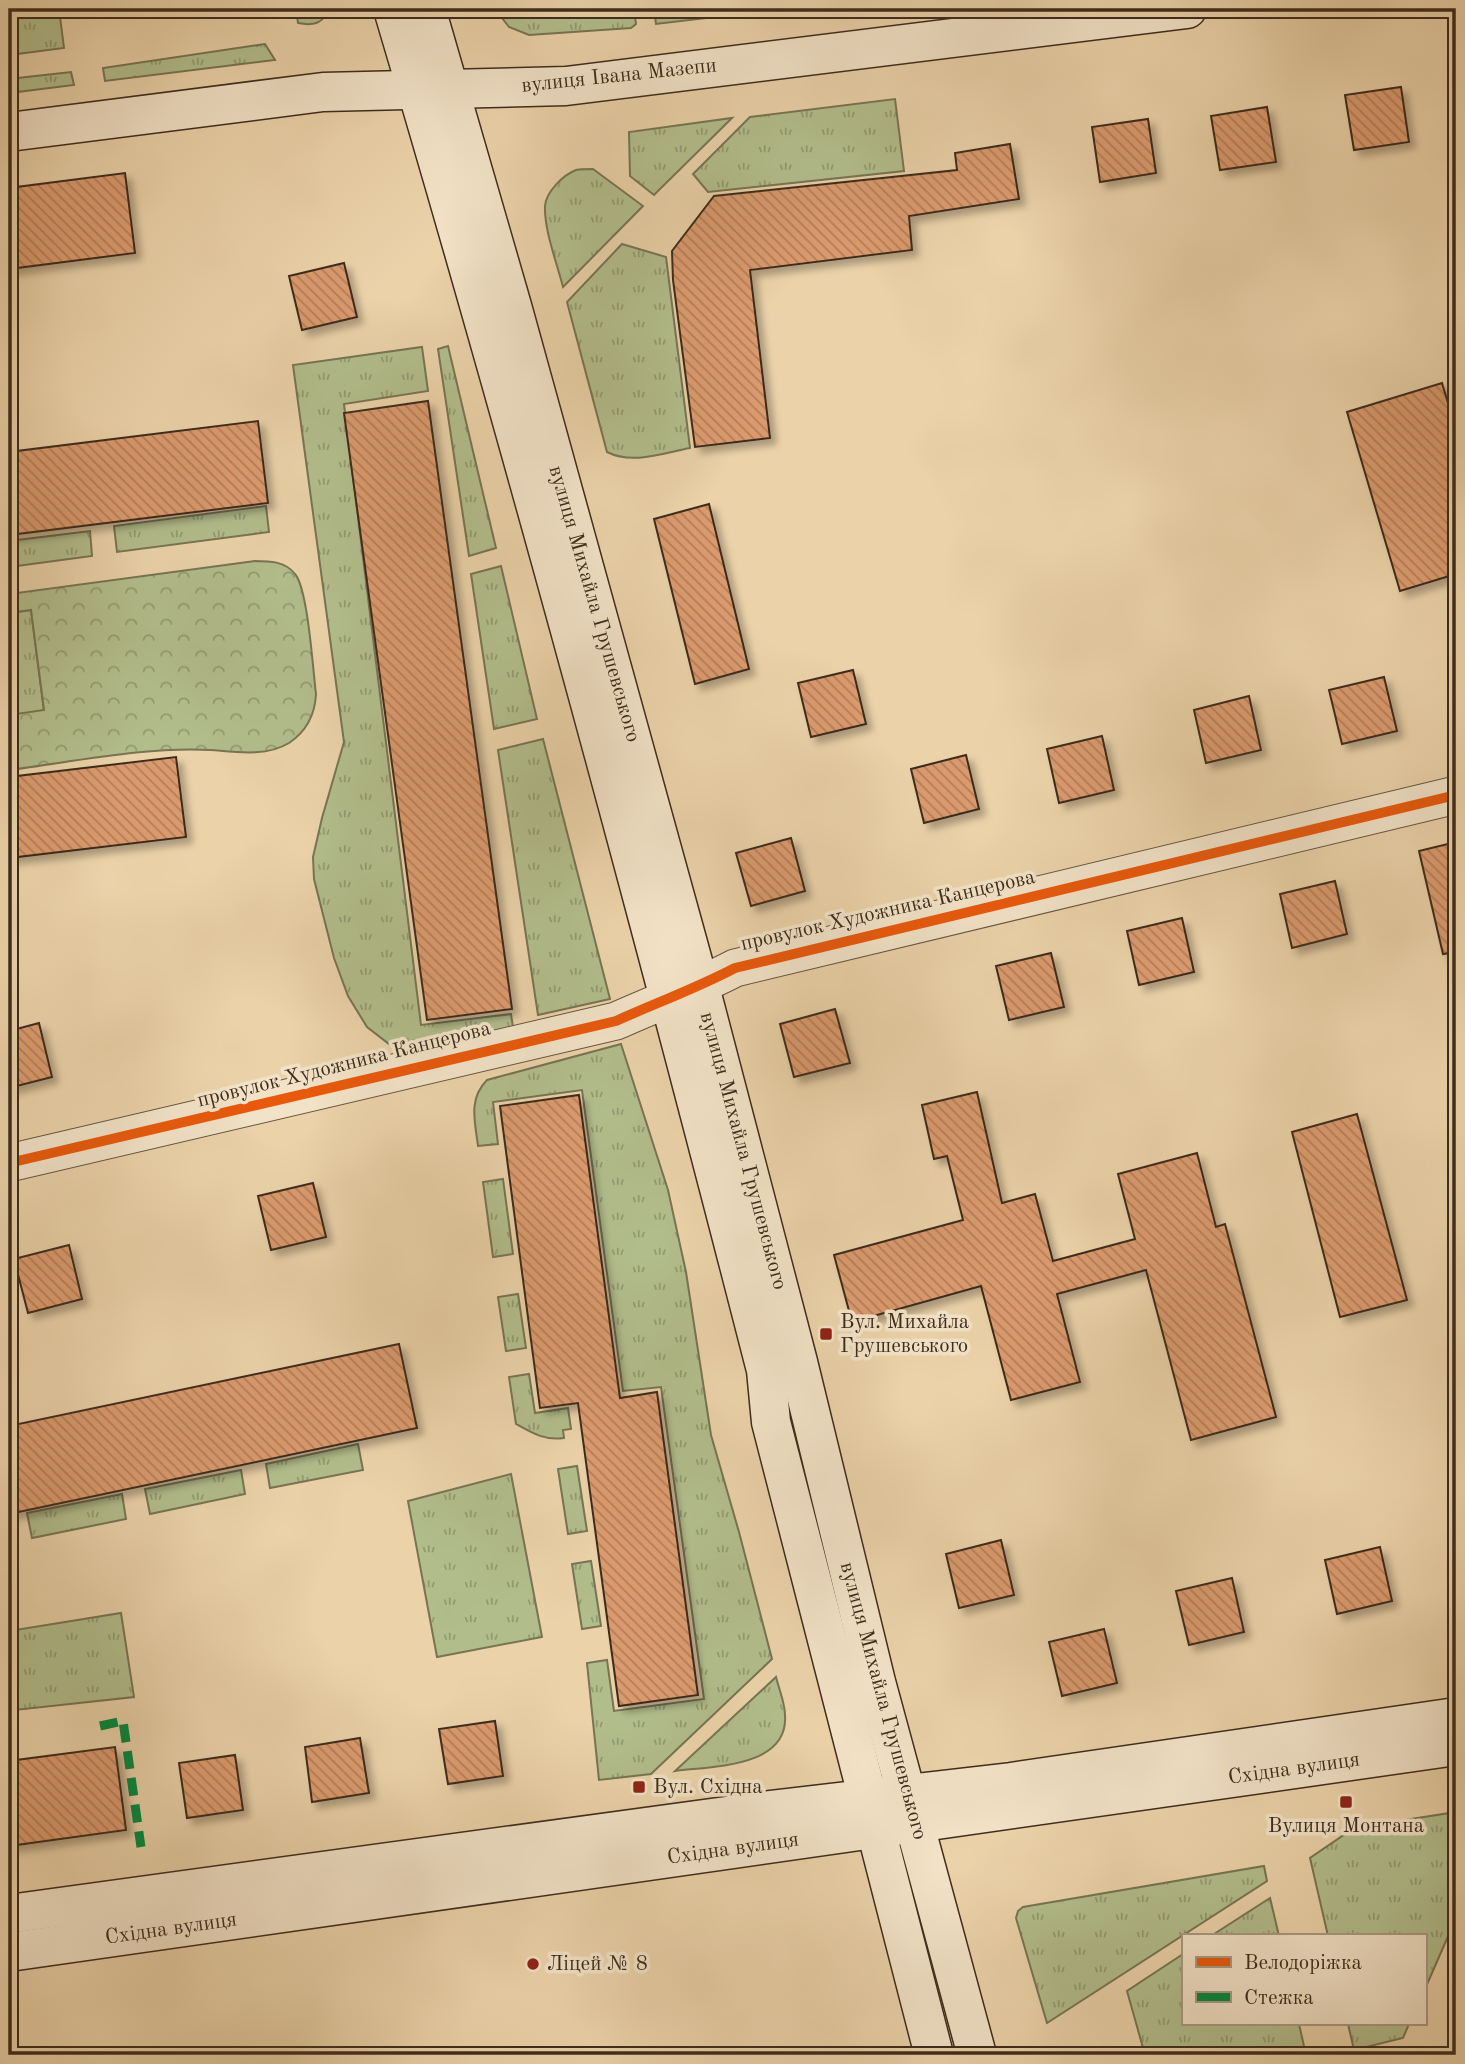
<svg xmlns="http://www.w3.org/2000/svg" width="1465" height="2064" viewBox="0 0 1465 2064" font-family="'Old Standard TT',serif">
<defs>
<pattern id="grass-tufts" width="24" height="20" patternUnits="userSpaceOnUse" patternTransform="scale(1.75)"><rect width="24" height="20" fill="#b2bd8c"/><path d="M3 7l-1-3M5 7V3M7 7l1-3M15 17l-1-3M17 17v-4M19 17l1-3" fill="none" stroke="#929a72"/></pattern>
<pattern id="forest-crowns" width="20" height="18" patternUnits="userSpaceOnUse" patternTransform="scale(1.75)"><rect width="20" height="18" fill="#b2bd8c"/><path d="M2 6a3 3 0 1 1 6 0M12 15a3 3 0 1 1 6 0" fill="none" stroke="#929a72"/></pattern>
<pattern id="building-back-hatch" width="6" height="6" patternUnits="userSpaceOnUse" patternTransform="scale(1.75)"><rect width="6" height="6" fill="#db9a6d"/><path d="M-1 5l2 2M0 0l6 6M5-1l2 2" fill="none" stroke="#b37e59"/></pattern>
<filter id="shadow"><feDropShadow dx="6" dy="6" stdDeviation="3.5" flood-color="#0004"/></filter>
</defs>
<rect width="100%" height="100%" fill="#ebd2a9"/>
<filter id="stains"><feTurbulence type="fractalNoise" baseFrequency=".00286" numOctaves="4"/><feColorMatrix values="0 0 0 0 .2 0 0 0 0 .09 0 0 0 0 .02 0 0 0 .5 -.17"/></filter>
<radialGradient id="worn" r=".72"><stop offset=".6" stop-color="#630" stop-opacity="0"/><stop offset="1" stop-color="#630" stop-opacity=".3"/></radialGradient>
<!-- grass -->
<g fill="url(#grass-tufts)" stroke="#787454" stroke-width="2">
<polygon points="9,9 59,9 64,48 9,55"/>
<path d="M296,9H329C323,24 313,26 298,23Z"/>
<polygon points="495,9 634,9 636,24 631,28 529,35 509,27"/>
<polygon points="654,9 782,9 656,24"/>
<polygon points="265,44 275,60 105,81 103,68"/>
<polygon points="71,72 74,85 9,93 9,79"/>
<polygon points="895,99 904,171 708,192 693,174 750,117"/>
<polygon points="732,118 654,195 630,176 629,132"/>
<path d="M593,169L643,206L563,287C557,263 544,230 545,206C546,192 563,175 576,170C581,169 588,169 593,169Z"/>
<path d="M622,244L666,257L690,448C663,453 633,465 607,452L567,302Z"/>
<polygon points="448,346 496,548 469,556 438,349"/>
<polygon points="422,347 428,391 344,404 421,1025 511,1014 514,1034 410,1052 389,1044 367,1027 348,996 334,958 314,879 313,857 322,818 344,742 293,365"/>
<polygon points="266,506 269,532 117,552 114,526"/>
<polygon points="90,531 92,556 9,567 9,541"/>
<polygon points="501,566 537,719 494,729 471,574"/>
<polygon points="31,610 44,711 9,715 9,613"/>
<polygon points="543,739 610,999 538,1015 498,750"/>
<path d="M621,1044L668,1190L686,1272L711,1435L739,1532L772,1659L651,1774L599,1780L587,1663L607,1660L614,1711L704,1699L661,1387L623,1391L582,1090L493,1102L498,1144L478,1146C475,1122 468,1099 487,1080Z"/>
<polygon points="503,1179 513,1254 493,1257 483,1182"/>
<polygon points="518,1294 526,1348 506,1351 498,1297"/>
<path d="M529,1374L535,1413L568,1408L571,1429L563,1430L564,1438C545,1441 532,1433 516,1424L509,1377Z"/>
<polygon points="358,1444 363,1470 270,1488 266,1464"/>
<polygon points="577,1466 587,1531 568,1534 558,1469"/>
<polygon points="241,1470 245,1494 150,1514 145,1489"/>
<polygon points="511,1474 542,1637 437,1657 408,1501"/>
<polygon points="122,1494 126,1519 32,1538 27,1513"/>
<polygon points="591,1561 601,1626 582,1629 572,1564"/>
<polygon points="121,1613 134,1697 15,1710 9,1680 9,1631"/>
<path d="M776,1677C779,1689 785,1703 785,1715C789,1768 711,1766 675,1771Z"/>
<polygon points="1456,1812 1456,1918 1425,1989 1425,1936 1328,1936 1310,1858 1354,1828"/>
<polygon points="1264,1866 1267,1881 1047,2023 1016,1918 1018,1911 1023,1907"/>
<polygon points="1270,1898 1279,1936 1211,1936"/>
<polygon points="1183,1954 1183,2024 1299,2024 1306,2055 1145,2055 1127,1991"/>
<polygon points="1348,2024 1409,2024 1403,2038 1354,2050"/>
</g>
<!-- forest -->
<path fill="url(#forest-crowns)" stroke="#787454" stroke-width="2" d="M255,561C269,561 285,561 295,574C308,589 313,671 316,694C315,714 307,731 289,743C266,757 236,752 211,750C148,746 72,762 9,770V715L44,710L31,610L9,613V594Z"/>
<!-- building -->
<g fill="url(#building-back-hatch)" stroke="#3e2c1d" stroke-width="2" filter="url(#shadow)">
<polygon points="1401,87 1409,142 1354,150 1345,95"/>
<polygon points="1267,107 1276,162 1220,170 1211,116"/>
<polygon points="1148,119 1156,173 1100,182 1092,127"/>
<polygon points="1010,144 1019,199 909,216 912,250 750,270 770,438 695,447 673,280 672,251 714,196 957,170 955,153"/>
<polygon points="125,173 135,253 9,269 9,188"/>
<polygon points="344,263 357,317 302,330 289,276"/>
<polygon points="1442,383 1456,430 1456,574 1400,591 1347,412"/>
<polygon points="428,401 512,1009 427,1020 344,413"/>
<polygon points="258,421 268,503 9,535 9,452"/>
<polygon points="709,504 749,669 695,684 654,519"/>
<polygon points="853,670 866,724 811,737 798,683"/>
<polygon points="1384,677 1397,731 1342,744 1329,690"/>
<polygon points="1249,696 1261,750 1206,763 1194,710"/>
<polygon points="1102,736 1114,790 1059,803 1047,749"/>
<polygon points="966,755 979,809 924,823 911,769"/>
<polygon points="176,757 186,837 9,858 9,777"/>
<polygon points="791,838 805,891 751,906 736,853"/>
<polygon points="1456,842 1456,952 1443,954 1419,851"/>
<polygon points="1335,881 1347,934 1292,948 1280,894"/>
<polygon points="1182,918 1194,972 1139,985 1127,931"/>
<polygon points="1051,953 1064,1007 1009,1020 996,966"/>
<polygon points="835,1009 850,1063 794,1077 780,1024"/>
<polygon points="39,1023 52,1077 9,1088 9,1031"/>
<polygon points="977,1092 1002,1203 1035,1194 1053,1261 1135,1239 1118,1174 1197,1153 1216,1227 1225,1224 1276,1417 1191,1440 1146,1270 1057,1294 1080,1382 1011,1400 981,1286 852,1322 834,1255 963,1220 947,1156 934,1159 922,1105"/>
<polygon points="579,1095 620,1398 657,1392 698,1695 619,1706 578,1403 540,1408 500,1106"/>
<polygon points="1357,1114 1407,1300 1340,1317 1292,1132"/>
<polygon points="313,1183 326,1237 271,1250 258,1196"/>
<polygon points="69,1245 82,1299 28,1313 14,1259"/>
<polygon points="399,1344 417,1428 9,1514 9,1426"/>
<polygon points="1001,1540 1014,1595 959,1608 946,1554"/>
<polygon points="1380,1547 1392,1601 1337,1614 1325,1560"/>
<polygon points="1232,1578 1244,1632 1189,1645 1176,1591"/>
<polygon points="1104,1629 1117,1683 1062,1696 1049,1642"/>
<polygon points="495,1721 503,1776 448,1784 439,1729"/>
<polygon points="360,1738 369,1793 312,1802 305,1747"/>
<polygon points="115,1747 126,1830 9,1846 9,1761"/>
<polygon points="235,1755 243,1810 187,1818 179,1763"/>
</g>
<g fill="none" stroke-linecap="round" stroke-linejoin="round">
<defs>
<path id="street" d="M9,1163L616,1021C656,1003 697,988 735,968L1456,795"/>
<g id="secondary">
<path d="M393,9C527,460 649,914 766,1370L771,1422L934,2055"/>
<polyline points="426,9 512,306 700,987 798,1362 876,1682 977,2055"/>
<polyline points="9,132 323,92 566,86 1187,9"/>
<polyline points="9,1914 770,1810 1011,1782 1456,1717"/>
<polyline points="9,1952 1456,1746"/>
</g>
</defs>
<!-- street casing -->
<use href="#street" stroke="#695640" stroke-width="39"/>
<!-- secondary casing -->
<use href="#secondary" stroke="#3e2c1d" stroke-width="41"/>
<!-- street -->
<use href="#street" stroke="#f2e2c7" stroke-width="37"/>
<!-- secondary -->
<use href="#secondary" stroke="#f2e2c7" stroke-width="38"/>
<!-- quiet -->
<polyline stroke="#00873e" stroke-width="9" stroke-dasharray="18 9" stroke-linecap="butt" points="100,1726 123,1721 141,1847"/>
<defs>
<path id="cycleway" d="M9,1163L616,1021C656,1003 697,988 735,968L1456,795"/>
</defs>
<!-- cycleway casing -->
<use href="#cycleway" stroke="#f2e2c7" stroke-width="15"/>
<!-- cycleway -->
<use href="#cycleway" stroke="#e8590c" stroke-width="10"/>
</g>
<!-- markers -->
<g fill="#8f2418" stroke="#f2e2c7" stroke-width="2.5">
<rect x="819" y="1327" width="14" height="14" rx="3.5"/>
<rect x="632" y="1780" width="14" height="14" rx="3.5"/>
<rect x="1339" y="1795" width="14" height="14" rx="3.5"/>
<circle cx="533" cy="1964" r="7"/>
</g>
<g text-anchor="middle" dominant-baseline="central" stroke-width="7" stroke-linejoin="round" paint-order="stroke">
<!-- street labels -->
<g font-size="21" fill="#3e2c1d" stroke="#f2e2c7">
<text transform="translate(619 76) rotate(-6)">вулиця Івана Мазепи</text>
<text transform="translate(594 604) rotate(74)">вулиця Михайла Грушевського</text>
<text transform="translate(888 911) rotate(-13)">провулок Художника Канцерова</text>
<text transform="translate(344 1065) rotate(-14)">провулок Художника Канцерова</text>
<text transform="translate(743 1151) rotate(75)">вулиця Михайла Грушевського</text>
<text transform="translate(883 1701) rotate(75)">вулиця Михайла Грушевського</text>
<text transform="translate(1294 1769) rotate(-8)">Східна вулиця</text>
<text transform="translate(733 1849) rotate(-8)">Східна вулиця</text>
<text transform="translate(171 1929) rotate(-8)">Східна вулиця</text>
</g>
<!-- poi labels -->
<g font-size="21" fill="#3e2c1d" stroke="#f2e2c7" text-anchor="start">
<text x="840" y="1322">Вул. Михайла<tspan x="840" dy="24">Грушевського</tspan></text>
<text x="653" y="1787">Вул. Східна</text>
<text x="1346" y="1826" text-anchor="middle">Вулиця Монтана</text>
<text x="547" y="1964">Ліцей № 8</text>
</g>
</g>
<!-- margin -->
<rect width="1465" height="2064" fill="none" stroke="#ebd2a9" stroke-width="35"/>
<rect x="10" y="10" width="1444" height="2043" fill="none" stroke="#3e2c1d" stroke-width="3.5"/>
<rect x="18" y="18" width="1430" height="2029" fill="none" stroke="#3e2c1d" stroke-width="2"/>
<!-- legend -->
<rect x="1182" y="1934" width="245" height="91" fill="#f2e2c7" stroke="#aa9983" stroke-width="2"/>
<rect x="1196" y="1957" width="35" height="10" fill="#e8590c" stroke="#aa9983" stroke-width="2"/>
<text x="1244" y="1969" font-size="21" fill="#3e2c1d">Велодоріжка</text>
<rect x="1196" y="1992" width="35" height="10" fill="#00873e" stroke="#aa9983" stroke-width="2"/>
<text x="1244" y="2004" font-size="21" fill="#3e2c1d">Стежка</text>
<rect width="100%" height="100%" filter="url(#stains)"/>
<rect width="100%" height="100%" fill="url(#worn)"/>
</svg>
